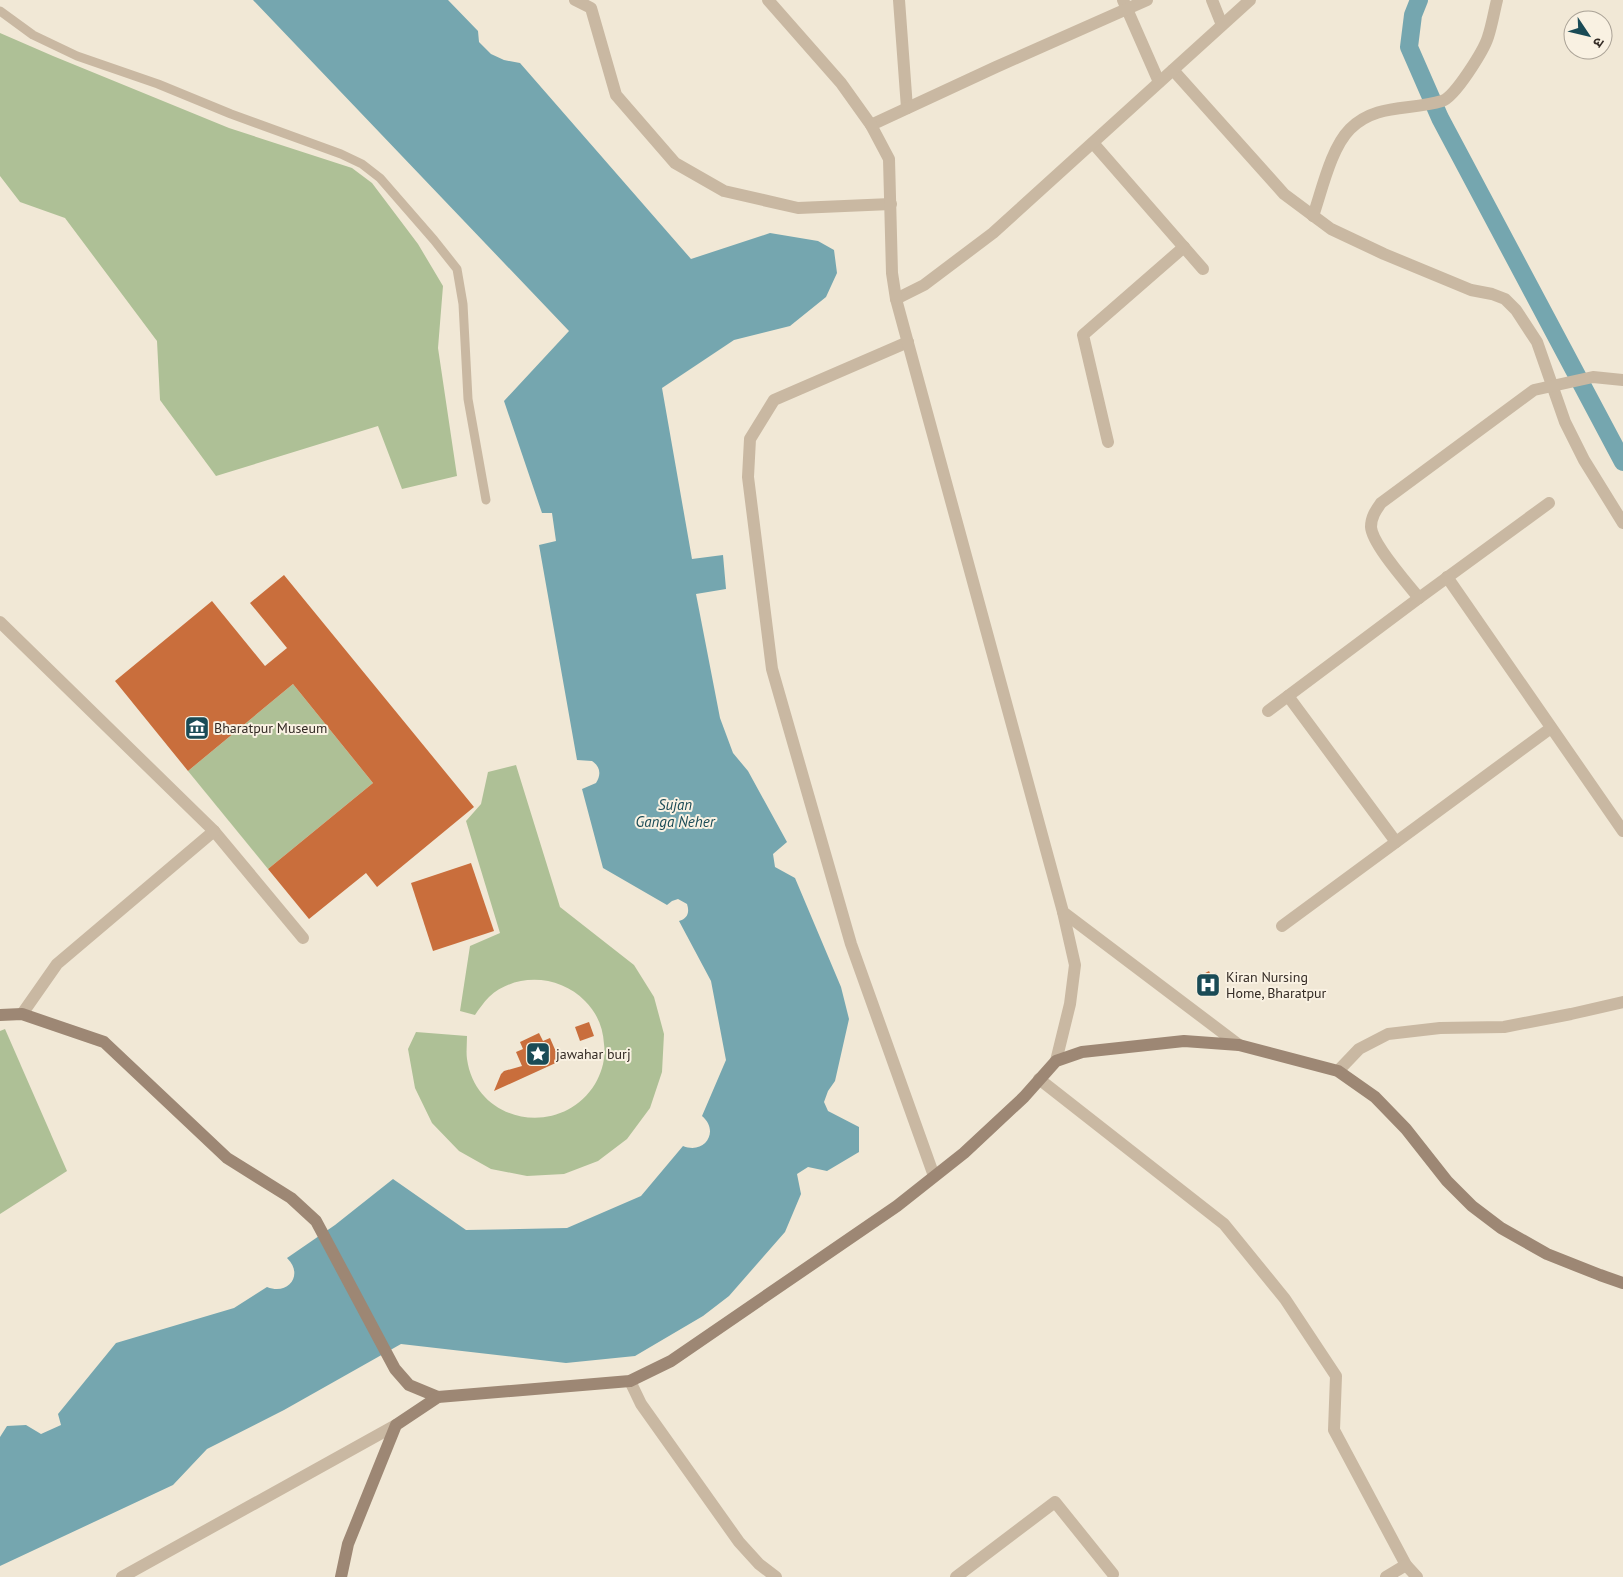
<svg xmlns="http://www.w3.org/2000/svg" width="1623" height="1577" viewBox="0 0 1623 1577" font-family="'PT Sans','Noto Sans Devanagari',sans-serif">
<rect width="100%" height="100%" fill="#f1e8d6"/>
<!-- green -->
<g fill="#aec096">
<polygon points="0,33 53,56 229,128 352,168 372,183 418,244 443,286 438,348 457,476 402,489 378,426 216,476 160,400 157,341 65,218 20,202 0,176"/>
<polygon points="293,684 373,783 268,869 188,771"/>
<path d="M516,765L560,907L634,965L654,997L664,1034L662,1072L650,1108L627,1139L598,1161L564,1174L527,1176L491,1169L459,1151L432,1123L415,1088L408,1049L416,1032L467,1036C467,1044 466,1052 467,1059C476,1124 561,1139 595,1084C602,1072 606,1058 604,1044C603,1027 597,1013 585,1001C560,975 516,972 489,997C484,1002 479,1009 475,1015L460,1011L470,946L500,933L466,821L481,804L488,772Z"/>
<polygon points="5,1029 67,1171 0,1214 0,1031"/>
</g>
<!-- water -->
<path fill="#75a6af" d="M253,0H448L478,31L479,42L491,54L504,60L520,63L691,259L770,233L818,241L834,250L837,273L826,297L790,326L734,340L662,388L692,559L723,555L726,589L696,594L720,718L733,753L748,771L787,842L773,854L775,867L795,878L841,987L849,1019L835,1081L828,1091L824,1102L828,1111L859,1127V1152L827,1171L808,1167L797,1174L801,1194L785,1232L729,1296L703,1316L635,1356L566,1363L401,1344L284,1410L207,1449L173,1485L0,1566V1437L7,1426L26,1425L41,1434L61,1425L58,1414L116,1343L234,1308L267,1287C289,1296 304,1274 287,1258L335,1225L393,1179L466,1230L567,1228L641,1196L683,1146C705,1155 720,1131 702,1116L726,1060L711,981L679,921C687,919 690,913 687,904L678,899L672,901L667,905L603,868L582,789L596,783C601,775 601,767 592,761L577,760L539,545L556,541L552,513H542L504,401L569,331Z"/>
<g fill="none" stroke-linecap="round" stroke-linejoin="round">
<!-- canal -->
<polyline stroke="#75a6af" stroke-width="18" points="1419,0 1413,15 1409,47 1440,118 1623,462"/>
</g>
<!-- building -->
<g fill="#c96e3c">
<polygon points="284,575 474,807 377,887 366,873 309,919 268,869 373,783 293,684 188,771 115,681 212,601 265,666 287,648 250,603"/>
<polygon points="471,863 494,931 433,951 411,883"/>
<polygon points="1209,971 1217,988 1204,995 1196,978"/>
<polygon points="589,1022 594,1036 580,1041 575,1027"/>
<polygon points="539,1033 543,1041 550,1038 560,1061 494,1091 501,1074 504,1071 522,1066 516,1052 523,1049 520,1042"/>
</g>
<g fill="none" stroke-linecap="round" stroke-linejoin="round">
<!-- service -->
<polyline stroke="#c9b8a2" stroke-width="9" points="0,11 33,35 77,56 158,84 231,114 341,154 362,164 380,178 434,240 457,269 463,304 468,399 486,500"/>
<!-- minor -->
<g stroke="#c9b8a2" stroke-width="12">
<polyline points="575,0 591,8 616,95 675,163 724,191 798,208 891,204"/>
<polyline points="899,0 907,108"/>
<polyline points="1123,0 1159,82"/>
<polyline points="1212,0 1222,25"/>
<polyline points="1173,70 1284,194 1331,229 1384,254 1471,290 1492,294 1505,299 1516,310 1537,342 1565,422 1584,460 1623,523"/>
<polyline points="871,125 996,67 1147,0"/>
<polyline points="1093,143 1203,269"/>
<path d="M1313,216C1322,190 1331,148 1350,129C1376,103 1410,111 1442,101C1455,97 1484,50 1488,37C1492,25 1494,12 1497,0"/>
<polyline points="896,299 924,285 993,233 1250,0"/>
<polyline points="908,342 774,400 750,439 748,477 772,669 851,944 934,1176"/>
<polyline points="1108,442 1083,335 1184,247"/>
<polyline points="1447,577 1623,831"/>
<path d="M1419,598C1407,583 1372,544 1371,527C1371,517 1376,510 1381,503L1534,390L1593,377L1623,380"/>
<polyline points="0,622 214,831 303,938"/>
<polyline points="1288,696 1396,842"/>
<polyline points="1268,711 1419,598 1549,503"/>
<polyline points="1282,926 1551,728"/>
<polyline points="22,1014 57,964 214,831"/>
<polyline points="1338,1071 1359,1049 1388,1034 1440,1028 1504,1027 1571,1014 1623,1002"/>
<polyline points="1039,1079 1224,1224 1285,1299 1336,1376 1334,1430 1406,1565 1417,1577"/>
<polyline points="630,1381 641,1404 739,1542 759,1564 776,1577"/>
<polyline points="956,1577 1055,1502 1113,1574"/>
<polyline points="1386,1577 1406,1565"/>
</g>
<!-- tertiary -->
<g stroke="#c9b8a2" stroke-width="12">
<polyline points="768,0 841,83 871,125 889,159 892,273 896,299 1063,912 1239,1045"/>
<polyline points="1056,1061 1070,1004 1075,965 1063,912"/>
<polyline points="122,1577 396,1425"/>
</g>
<!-- secondary -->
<g stroke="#9d8774" stroke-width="12">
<polyline points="0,1015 22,1014 104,1042 227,1158 291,1198 316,1221 395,1369 409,1385 438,1397"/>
<polyline points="341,1577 348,1544 396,1425 438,1397 630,1381 671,1361 897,1206 964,1153 1024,1097 1056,1061 1082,1052 1184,1041 1239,1045 1338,1071 1375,1097 1406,1129 1447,1181 1472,1206 1501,1228 1547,1254 1600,1275 1623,1283"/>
</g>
</g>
<!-- icons -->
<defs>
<symbol id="museum-square" viewBox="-11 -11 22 22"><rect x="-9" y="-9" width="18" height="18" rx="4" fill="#1a4b56" stroke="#f9f1e2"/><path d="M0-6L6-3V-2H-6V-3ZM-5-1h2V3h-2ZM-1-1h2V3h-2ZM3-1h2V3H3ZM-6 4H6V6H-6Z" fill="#fff"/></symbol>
<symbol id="hospital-square" viewBox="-11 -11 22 22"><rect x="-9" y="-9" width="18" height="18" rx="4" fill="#1a4b56" stroke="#f9f1e2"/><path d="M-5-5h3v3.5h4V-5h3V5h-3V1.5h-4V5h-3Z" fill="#fff"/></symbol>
<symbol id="sight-square" viewBox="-11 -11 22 22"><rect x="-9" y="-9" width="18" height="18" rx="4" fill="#1a4b56" stroke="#f9f1e2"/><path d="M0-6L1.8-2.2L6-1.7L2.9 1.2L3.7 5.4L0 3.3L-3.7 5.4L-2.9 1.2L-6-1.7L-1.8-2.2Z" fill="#fff"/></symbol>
</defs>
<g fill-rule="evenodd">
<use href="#museum-square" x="183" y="714" width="28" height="28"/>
<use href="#hospital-square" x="1194" y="971" width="28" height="28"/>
<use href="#sight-square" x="524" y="1040" width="28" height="28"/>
</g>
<g text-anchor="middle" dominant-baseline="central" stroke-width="4" stroke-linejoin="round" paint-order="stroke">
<!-- poi labels -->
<g font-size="14" fill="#342b25" stroke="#f9f1e2" text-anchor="start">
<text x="214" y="728">Bharatpur Museum</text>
<text x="1226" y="977">Kiran Nursing<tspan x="1226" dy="16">Home, Bharatpur</tspan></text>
<text x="556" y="1054">jawahar burj</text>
</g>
<!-- water labels -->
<g font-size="15" font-style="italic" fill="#1a4b56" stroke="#f9f1e2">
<text x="675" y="804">Sujan<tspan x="675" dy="17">Ganga Neher</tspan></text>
</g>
</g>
<!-- north arrow -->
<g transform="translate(1588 35) rotate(125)"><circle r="24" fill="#f9f1e2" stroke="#aaa296"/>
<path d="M0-4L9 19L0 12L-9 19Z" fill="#1a4b56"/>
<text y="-8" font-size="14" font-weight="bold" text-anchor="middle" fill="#342b25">उ</text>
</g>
</svg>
